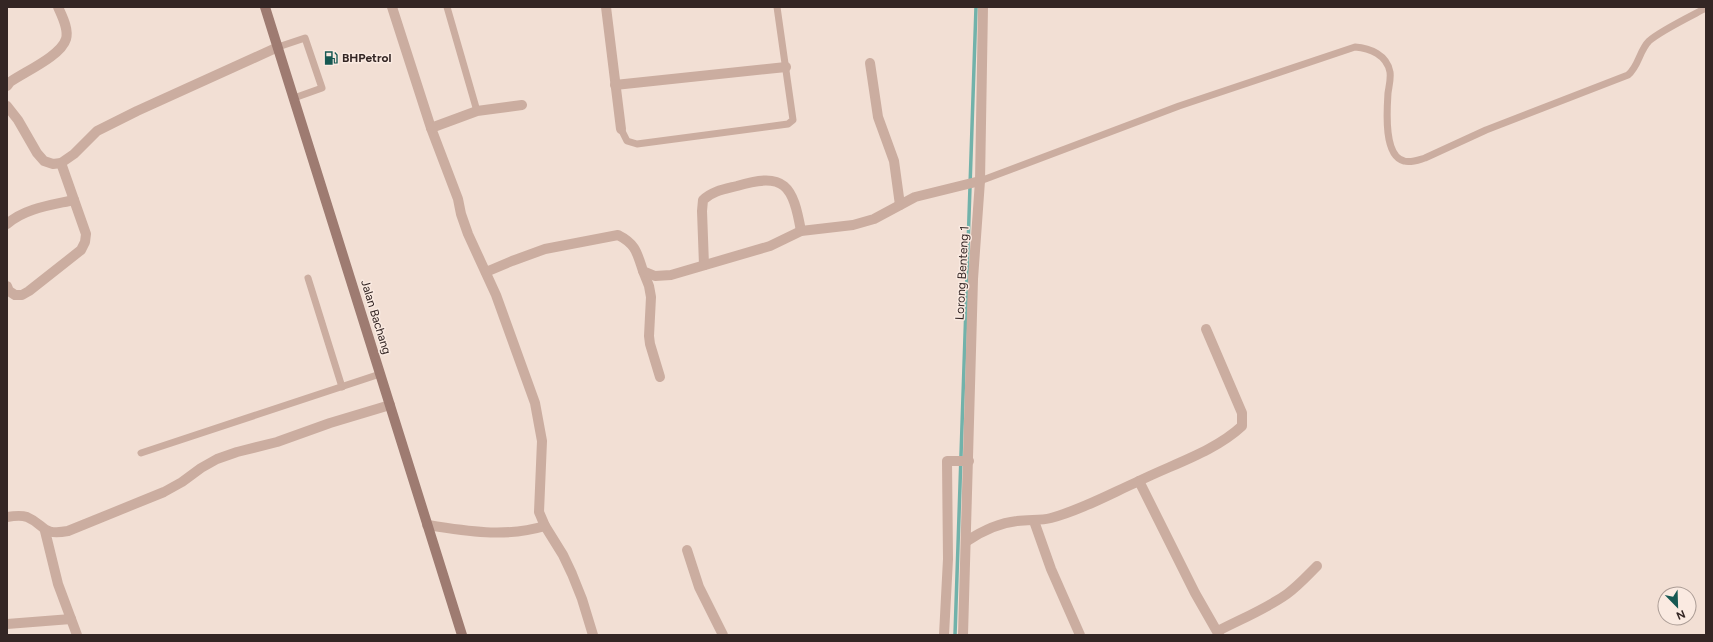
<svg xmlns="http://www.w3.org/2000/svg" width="1713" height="642" viewBox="0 0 1713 642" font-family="Figtree,sans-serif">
<rect width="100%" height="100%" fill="#f2dfd4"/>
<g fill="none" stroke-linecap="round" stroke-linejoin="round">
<!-- stream -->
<polyline stroke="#71b2aa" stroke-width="3.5" points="955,635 976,7"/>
<!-- lane -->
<g stroke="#cbada0" stroke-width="7">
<polyline points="447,7 477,111"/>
<polyline points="278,47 305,38 322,88 294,98"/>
<polyline points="621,129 627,141 637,144 788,124 793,120 777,7"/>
<path d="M980,181L1179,106L1355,47C1370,48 1387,55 1390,72C1391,79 1389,86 1388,93C1387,109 1383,156 1404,161C1411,163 1418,160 1425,158L1486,130L1628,75C1639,66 1639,51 1649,41C1660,31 1691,16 1706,8"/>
<polyline points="308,278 342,387"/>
<polyline points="141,453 380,374"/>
</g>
<!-- street -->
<g stroke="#cbada0" stroke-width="10">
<polyline points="392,7 431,128 458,199 461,214 468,234 496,295 535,403 542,441 539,512 545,526 563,555 572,574 582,599 593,635"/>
<polyline points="606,7 621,129"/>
<polyline points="870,63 878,117 894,161 900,205"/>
<polyline points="615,85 786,67"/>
<path d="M7,86L10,82C24,72 61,56 66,39C69,29 62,16 58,7"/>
<polyline points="7,106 18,120 37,153 44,161 53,164 61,163 74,154 97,131 137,111 278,47"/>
<polyline points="431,128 477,111 522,105"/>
<path d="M7,224C25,208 52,205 74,200"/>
<path d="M704,265L702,211L703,200C712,191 725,189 737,186C785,171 793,186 801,231"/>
<polyline points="643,271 649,286 651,297 649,336 650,344 660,377"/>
<path d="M486,272L512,261L545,249L618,235C636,244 637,253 643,271L655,276L671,275L770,246L801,231L853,225L874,219L915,197L980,181"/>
<polyline points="7,286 9,291 15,295 22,295 29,291 81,250 85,242 86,234 61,163"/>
<path d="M1139,481C1173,464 1214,452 1242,426V413L1206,329"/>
<path d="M7,517C13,516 21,515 27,517C46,525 41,536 68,531L164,492L182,482L201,468L217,459L237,452L277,442L330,423L390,405"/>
<polyline points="1034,521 1051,569 1080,635"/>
<path d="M427,525C468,531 504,538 545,526"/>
<polyline points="45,531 58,584 77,635"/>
<path d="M967,541C982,531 999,523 1017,521C1029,519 1040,521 1051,518C1081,510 1110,494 1139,481L1195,593L1219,635"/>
<polyline points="687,550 699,587 723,635"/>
<polyline points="7,624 71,619"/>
<path d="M1218,631C1241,619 1266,609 1287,594C1298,586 1307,576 1317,566"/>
<polyline points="944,635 948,559 947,461 969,461"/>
<polyline points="963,635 973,279 980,181 983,7"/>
</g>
<!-- secondary -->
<polyline stroke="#9e7b71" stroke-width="10" points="265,7 462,635"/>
</g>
<!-- icons -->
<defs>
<symbol id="fuel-bare" viewBox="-9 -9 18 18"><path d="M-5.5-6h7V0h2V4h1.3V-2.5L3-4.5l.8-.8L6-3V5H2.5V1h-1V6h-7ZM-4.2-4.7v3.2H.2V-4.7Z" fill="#165852" stroke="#faeae1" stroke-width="2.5" paint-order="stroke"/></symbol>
</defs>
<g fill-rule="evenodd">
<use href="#fuel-bare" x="321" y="48" width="20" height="20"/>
</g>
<g text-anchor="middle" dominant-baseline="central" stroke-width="3" stroke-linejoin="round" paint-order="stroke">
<!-- poi labels -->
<g font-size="12" font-weight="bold" fill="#342624" stroke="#faeae1" text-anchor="start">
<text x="342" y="58">BHPetrol</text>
</g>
<!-- street labels -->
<g font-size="12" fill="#342624" stroke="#faeae1">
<text transform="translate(962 273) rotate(-87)">Lorong Benteng 1</text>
<text transform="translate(376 317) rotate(73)">Jalan Bachang</text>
</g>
</g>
<!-- border -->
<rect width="1713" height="642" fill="none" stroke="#342624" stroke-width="16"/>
<!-- north arrow -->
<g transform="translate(1677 606) rotate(157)"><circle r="19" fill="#faeae1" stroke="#ab9c95"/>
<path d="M0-3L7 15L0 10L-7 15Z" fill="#165852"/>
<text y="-6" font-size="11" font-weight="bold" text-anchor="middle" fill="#342624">N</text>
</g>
</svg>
